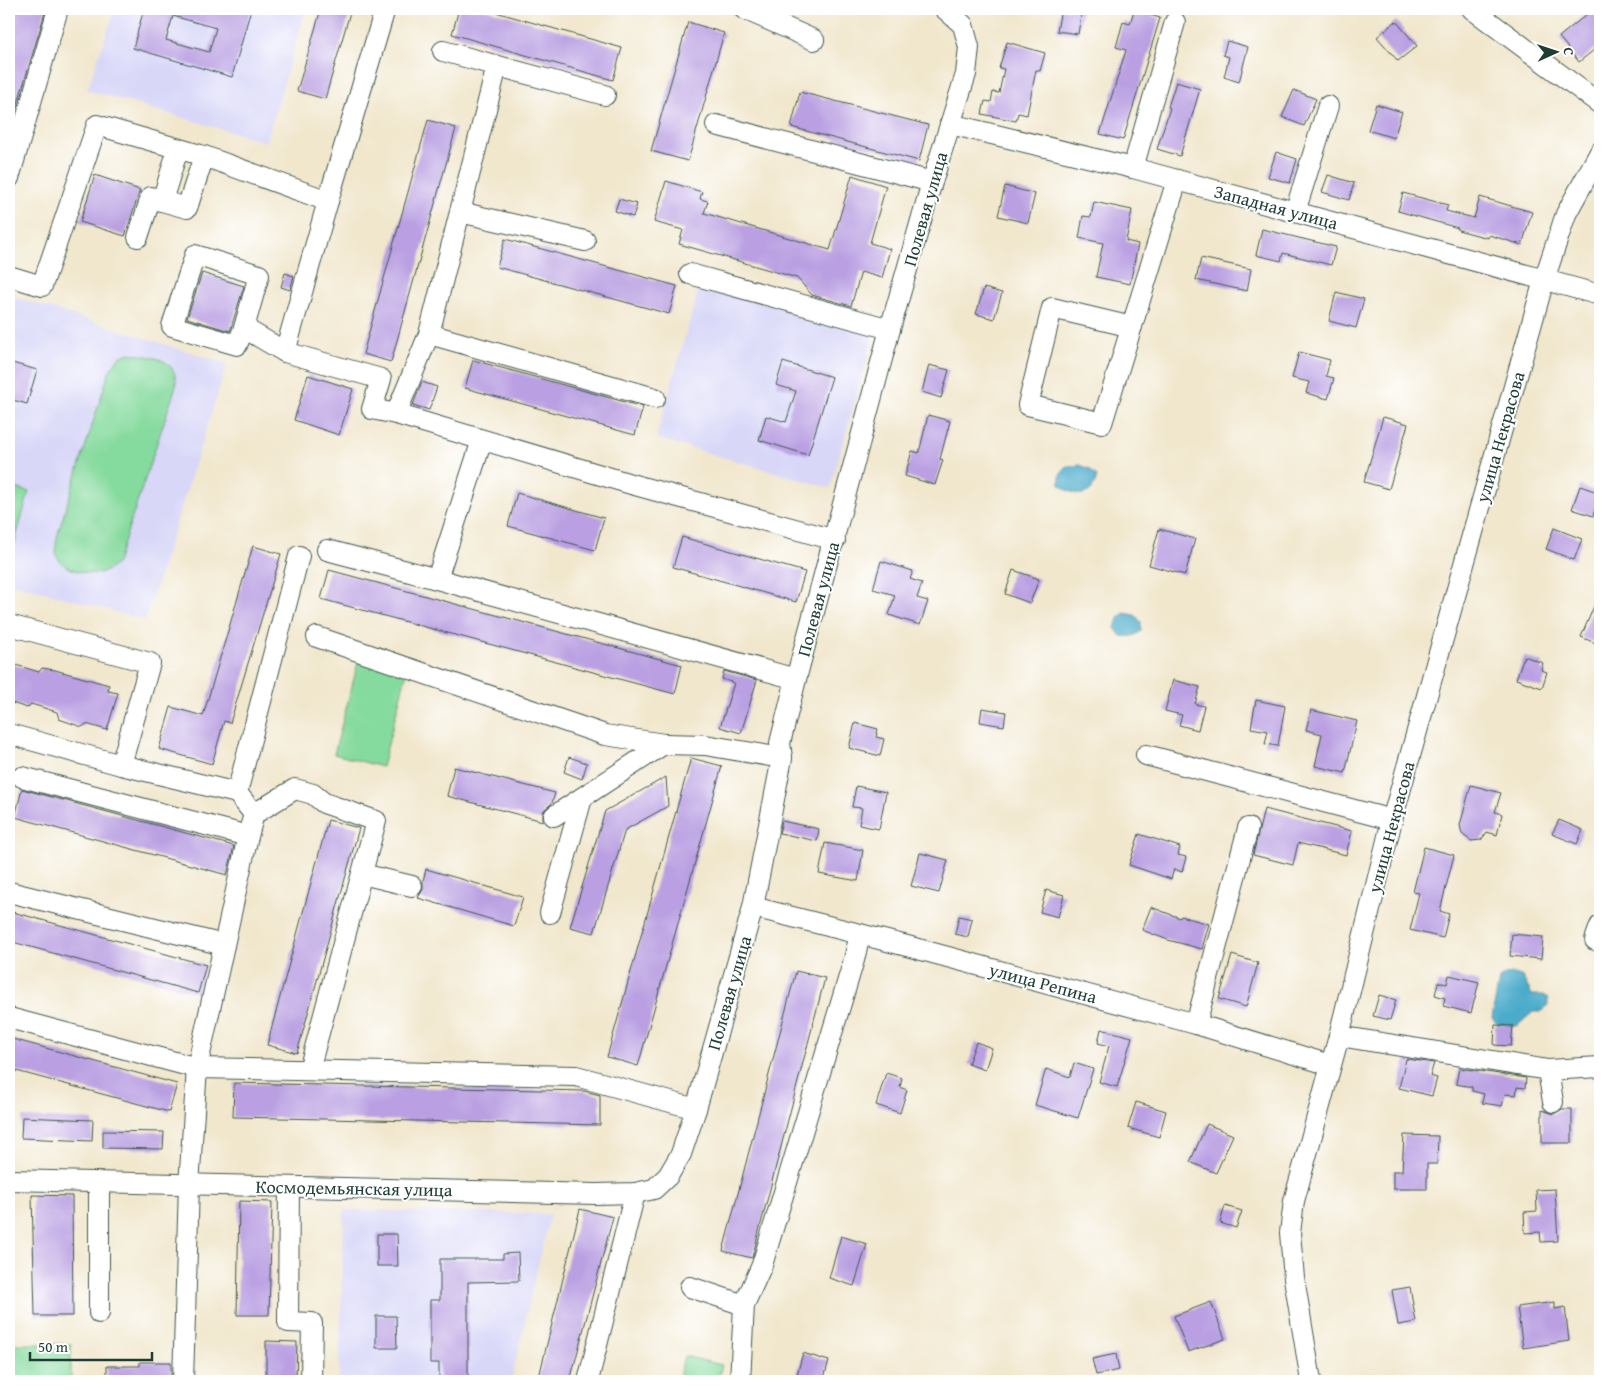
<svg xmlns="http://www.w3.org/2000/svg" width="1609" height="1390" viewBox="0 0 1609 1390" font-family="'Gentium Book Plus',serif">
<rect width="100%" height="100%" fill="#fff"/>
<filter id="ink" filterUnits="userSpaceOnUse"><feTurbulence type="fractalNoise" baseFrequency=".02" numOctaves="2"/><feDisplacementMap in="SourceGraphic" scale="10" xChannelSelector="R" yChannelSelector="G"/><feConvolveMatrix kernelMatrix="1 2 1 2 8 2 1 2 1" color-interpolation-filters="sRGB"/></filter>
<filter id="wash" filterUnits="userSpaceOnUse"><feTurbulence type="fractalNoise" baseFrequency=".0096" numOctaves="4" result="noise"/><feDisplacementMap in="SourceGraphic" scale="20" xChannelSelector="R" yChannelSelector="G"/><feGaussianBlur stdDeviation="1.12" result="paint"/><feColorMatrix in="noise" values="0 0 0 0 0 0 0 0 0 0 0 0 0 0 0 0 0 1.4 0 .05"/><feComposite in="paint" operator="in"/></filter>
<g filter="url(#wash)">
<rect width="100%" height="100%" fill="#f1e7cd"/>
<!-- built -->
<g fill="#d8d7f8">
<polygon points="115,9 306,9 266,142 87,90"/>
<polygon points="700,284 874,335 830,488 656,438"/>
<polygon points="9,295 227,364 145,620 9,582"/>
<polygon points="344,1210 550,1214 511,1381 339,1381"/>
</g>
<!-- green -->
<g fill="#85da9d" stroke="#528c68">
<path d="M129,353C151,357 178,357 176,386L117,563C113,566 108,571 103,572C89,576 59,570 56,553C55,547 57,538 58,533L109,372L119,357Z"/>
<polygon points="9,486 29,492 9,562"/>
<polygon points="359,659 407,672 382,767 334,754"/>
<rect x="9" y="1344" width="62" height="37"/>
<polygon points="684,1356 722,1365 718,1381 678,1381"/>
</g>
<!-- water -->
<g fill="#4cabcb" stroke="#367480">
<path d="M1080,465L1090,469L1097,476C1093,499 1076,498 1060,485V474L1067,466Z"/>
<path d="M1124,613L1135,615L1141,622V631C1134,637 1130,637 1121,636L1115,628L1118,618Z"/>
<polygon points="1514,974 1522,976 1532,995 1543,995 1548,998 1548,1006 1541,1012 1533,1012 1517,1026 1497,1024 1492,1018 1499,979 1505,975"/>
</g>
<g id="blocks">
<!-- building -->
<g fill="#baa0e2" fill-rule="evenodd">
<polygon points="15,9 46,9 12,123 9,122 9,31"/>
<path d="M144,9H251L232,77L133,48ZM173,16L216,28L209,52L166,40Z"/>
<polygon points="321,9 351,9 325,99 297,91"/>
<polygon points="459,9 485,9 622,48 613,80 452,34"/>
<polygon points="1061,9 1082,9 1078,34 1057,31"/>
<polygon points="1134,10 1160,18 1123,140 1100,134 1126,50 1116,47 1123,22 1130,24"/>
<polygon points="1592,10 1600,20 1600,45 1579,62 1559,37"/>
<polygon points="1396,21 1417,46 1398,61 1377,37"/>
<polygon points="688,22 724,33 688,161 651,151"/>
<polygon points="1227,41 1248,47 1239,82 1224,77 1229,57 1223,55"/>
<polygon points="1007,42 1045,53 1040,71 1036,70 1027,115 1018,113 1016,121 982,114 985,101 991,102 993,92 999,93 1004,69 999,68"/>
<polygon points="1176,82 1200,89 1180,156 1157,149 1170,108 1168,107"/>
<polygon points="1294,90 1316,99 1304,126 1282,117"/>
<polygon points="800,92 928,125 919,161 791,127"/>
<polygon points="1376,104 1402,112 1394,138 1368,130"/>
<polygon points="428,120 456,128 391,362 363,354"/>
<polygon points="1276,152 1297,159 1290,183 1268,177"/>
<polygon points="95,175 140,190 125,236 80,222"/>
<polygon points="852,175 886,186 870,243 890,249 882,278 861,272 851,306 812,295 797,278 679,244 683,230 654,222 666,181 702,192 700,199 708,201 704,213 830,250"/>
<polygon points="1328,175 1354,183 1349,200 1322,192"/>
<polygon points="1005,186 1035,194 1028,223 998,216"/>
<polygon points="1403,193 1448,205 1446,211 1474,218 1480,197 1532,212 1522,245 1489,235 1488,238 1458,230 1458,228 1398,211"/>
<polygon points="619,199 637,204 633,217 615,211"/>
<polygon points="1094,202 1132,210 1126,241 1138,244 1130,284 1096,277 1103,243 1079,238 1083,216 1091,217"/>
<polygon points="1262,229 1336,247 1331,265 1283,253 1281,261 1256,255"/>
<polygon points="505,239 677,286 669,314 497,267"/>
<polygon points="1201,258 1251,269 1247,291 1196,280"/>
<polygon points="202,273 244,286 230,331 187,318"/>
<polygon points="285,273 294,276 290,290 281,287"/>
<polygon points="984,288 1002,293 994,319 976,314"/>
<polygon points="1336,292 1364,299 1356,328 1329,321"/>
<polygon points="1299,352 1330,360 1326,376 1334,378 1328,399 1306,393 1309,382 1292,378"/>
<polygon points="473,360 643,407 635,435 465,388"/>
<polygon points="9,362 37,370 27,404 9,399"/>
<polygon points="783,362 832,377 808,455 759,440 766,416 786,422 796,391 776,385"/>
<polygon points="929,365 949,370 941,398 922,392"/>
<polygon points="308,375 353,389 339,435 294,420"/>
<polygon points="422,382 437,387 429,410 413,405"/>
<polygon points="928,415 950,421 940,459 943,460 935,485 905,476 912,451 919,453"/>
<polygon points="1383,417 1408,424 1389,489 1364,482"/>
<polygon points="1580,486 1600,493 1593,516 1572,509"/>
<polygon points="517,493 604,518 595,550 508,526"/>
<polygon points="1554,528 1582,539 1574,560 1546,549"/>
<polygon points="1159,529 1195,539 1185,575 1149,565"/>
<polygon points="682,537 805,572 796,602 673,567"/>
<polygon points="253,546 281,554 230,723 224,721 212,764 159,749 171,707 203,716"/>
<polygon points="881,561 913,571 910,579 922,583 917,598 928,601 920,625 889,615 895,595 873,589"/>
<polygon points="329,570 682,665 675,694 321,599"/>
<polygon points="1013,570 1039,579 1030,603 1005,594"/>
<polygon points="1600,592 1600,645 1581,637"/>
<polygon points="1524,656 1543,663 1541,670 1547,672 1542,688 1516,679"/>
<polygon points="9,663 39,672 42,668 55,670 109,685 108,691 118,693 107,730 86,724 82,727 59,719 57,712 31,704 27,708 9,702"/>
<polygon points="724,671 757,680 741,733 720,727 734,683 722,679"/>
<polygon points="1173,680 1200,687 1195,704 1204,706 1198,730 1179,725 1182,715 1165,711"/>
<polygon points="1256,700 1285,706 1278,746 1265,744 1268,731 1251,728"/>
<polygon points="982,708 1006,712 1004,726 980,722"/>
<polygon points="1311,710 1357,721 1345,773 1315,766 1322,734 1306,730"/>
<polygon points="855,723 878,729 876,737 884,739 880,756 849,748"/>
<polygon points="569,757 587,763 582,779 564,772"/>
<polygon points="691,758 722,766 638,1066 607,1057"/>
<polygon points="454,767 555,793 552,803 543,811 543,821 447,796"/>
<polygon points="666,777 668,806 625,830 594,933 570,927 605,811"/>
<polygon points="1471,785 1501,793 1495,812 1502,814 1497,835 1487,832 1481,840 1471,841 1462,834 1460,825"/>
<polygon points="856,786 886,792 879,829 859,825 862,808 852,807"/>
<polygon points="22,789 234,846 227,875 15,817"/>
<polygon points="1264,809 1352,831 1346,855 1298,843 1293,865 1253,855"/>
<polygon points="328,820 359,828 297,1053 267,1045"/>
<polygon points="1559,820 1583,830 1577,844 1552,834"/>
<polygon points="782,821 819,829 817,841 779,833"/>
<polygon points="1139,834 1180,847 1178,855 1186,857 1182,872 1174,869 1171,879 1129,865"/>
<polygon points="825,843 863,850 858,881 819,874"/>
<polygon points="1424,847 1454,855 1440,911 1449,914 1443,938 1410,930 1419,893 1413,892"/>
<polygon points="920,853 948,860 939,893 911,886"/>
<polygon points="426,869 523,897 514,926 418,898 423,889 423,881"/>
<polygon points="1046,890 1064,895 1058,917 1040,912"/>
<polygon points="1151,907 1180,918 1181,916 1209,924 1202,949 1168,940 1142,930"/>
<polygon points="9,911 206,965 198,993 9,941"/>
<polygon points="959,916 972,919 968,937 955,934"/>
<polygon points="1512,934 1543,937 1541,959 1510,956"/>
<polygon points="1232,955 1258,963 1246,1007 1219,999"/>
<polygon points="796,971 825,978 752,1258 723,1251"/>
<polygon points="1449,975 1479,982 1471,1013 1443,1006 1445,998 1435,995 1438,982 1447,984"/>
<polygon points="1379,995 1396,1000 1390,1020 1373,1016"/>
<polygon points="1495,1025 1513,1026 1511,1046 1494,1045"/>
<polygon points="1101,1029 1132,1037 1117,1087 1099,1082 1109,1046 1098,1043"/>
<polygon points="9,1038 177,1084 169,1112 9,1069"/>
<polygon points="976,1042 992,1048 985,1070 968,1064"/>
<polygon points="1406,1059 1434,1063 1430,1076 1437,1078 1432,1096 1399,1088"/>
<polygon points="1074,1063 1093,1069 1078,1118 1035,1105 1046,1069 1070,1077"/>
<polygon points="1459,1068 1526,1078 1525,1088 1517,1087 1516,1095 1505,1094 1502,1106 1482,1103 1484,1094 1472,1091 1472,1087 1456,1084"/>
<polygon points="886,1073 902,1078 900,1087 907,1090 900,1113 876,1105"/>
<polygon points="234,1083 584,1091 600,1095 600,1125 233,1117"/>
<polygon points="1136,1102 1166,1111 1159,1137 1128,1128"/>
<polygon points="1562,1109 1572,1109 1572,1143 1542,1143 1542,1110 1554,1114"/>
<polygon points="22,1117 93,1120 92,1141 21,1138"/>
<polygon points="1207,1124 1233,1135 1216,1173 1190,1162"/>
<polygon points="103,1131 164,1132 163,1149 103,1148"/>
<polygon points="1404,1135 1438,1136 1437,1164 1427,1164 1427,1189 1393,1189 1393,1171 1402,1171"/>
<polygon points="1555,1189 1558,1241 1541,1242 1540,1232 1525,1233 1524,1212 1537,1211 1536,1190"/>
<polygon points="32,1195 72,1196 73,1316 35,1316"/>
<polygon points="239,1201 272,1202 269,1315 237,1315"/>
<polygon points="1225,1206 1242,1211 1236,1228 1220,1223"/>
<polygon points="580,1209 613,1217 570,1381 538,1381"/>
<polygon points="377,1234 397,1234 398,1266 377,1266"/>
<polygon points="841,1236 867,1244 854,1286 829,1278"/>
<polygon points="518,1253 519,1281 468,1282 468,1381 439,1381 439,1363 430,1363 430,1300 440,1300 440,1259 503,1259 503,1254"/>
<polygon points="1410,1287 1416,1322 1398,1325 1392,1290"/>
<polygon points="1211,1302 1225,1339 1188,1352 1174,1316"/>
<polygon points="1555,1302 1555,1309 1565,1307 1569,1341 1523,1348 1517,1307"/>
<polygon points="376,1316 396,1316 397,1348 376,1348"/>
<polygon points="266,1341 297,1342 296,1381 266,1381"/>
<polygon points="803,1353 829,1361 823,1381 807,1381 796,1378"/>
<polygon points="1116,1354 1119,1370 1096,1375 1092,1359"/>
<polygon points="140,1362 171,1362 171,1381 107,1381 107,1366 140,1366"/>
</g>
</g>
</g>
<g filter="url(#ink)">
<use href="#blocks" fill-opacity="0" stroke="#3e564b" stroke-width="1"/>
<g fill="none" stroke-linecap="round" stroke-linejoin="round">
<defs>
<g id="minor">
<polyline points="744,9 814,40"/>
<polyline points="1472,9 1600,104"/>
<polyline points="443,51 605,95"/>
<polyline points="497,66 429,334 396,414 631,484 835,540"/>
<polyline points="950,124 1133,168 1600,295"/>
<polyline points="716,125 932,182"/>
<polyline points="178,149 162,201 187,208 204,156"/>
<polyline points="1133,168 1175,22"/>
<polyline points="9,178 58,9"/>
<polyline points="328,201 385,9"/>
<polyline points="460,212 585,241"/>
<polyline points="1295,212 1328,106"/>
<polyline points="138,237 151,197 162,201"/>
<polyline points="690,274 890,329"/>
<polyline points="9,276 42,286 97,125 204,156 328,201 285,352 381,379 372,409 396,414"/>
<polyline points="1132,327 1052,308 1028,405 1102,423 1177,180"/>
<polyline points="244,328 237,345 172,326 195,255 259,275 244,328 285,352"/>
<polyline points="429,334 655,398"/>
<polyline points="327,550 437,579 796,679"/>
<polyline points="437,579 482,440"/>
<polyline points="9,625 150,663 121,765"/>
<polyline points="317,637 605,735 664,744"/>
<polyline points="9,734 121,765 237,793 254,814"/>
<polyline points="1146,755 1392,820"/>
<polyline points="22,777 248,836"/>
<polyline points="237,793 299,556"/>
<polyline points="554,816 664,744 705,745 782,758"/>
<polyline points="362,874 412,886"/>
<polyline points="9,892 224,945"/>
<polyline points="753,907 907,946 1196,1024 1330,1065"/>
<polyline points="550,913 582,798"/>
<polyline points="1595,940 1600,926"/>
<polyline points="9,1018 197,1068 576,1076 696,1109"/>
<polyline points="1196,1024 1248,828"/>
<polyline points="1339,1036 1548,1070 1553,1102"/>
<polyline points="1548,1070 1600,1067"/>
<polyline points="9,1180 596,1194 635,1193 654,1189 668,1176 681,1154 696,1109 753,907 782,758 780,743 796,679 890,329 932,182 966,74 969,47 963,25 945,9"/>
<polyline points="99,1183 99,1313"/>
<polyline points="289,1187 288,1322 312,1323 311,1381"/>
<polyline points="690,1287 744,1305 762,1265 854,960 860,934"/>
<polyline points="183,1381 189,1185 197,1068 248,836 254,814 295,789 313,794 324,803 376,821 309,1070"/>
<polyline points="588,1381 635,1193"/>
<polyline points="740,1381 744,1305"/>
<polyline points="1311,1381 1294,1278 1290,1233 1294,1201 1339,1036 1392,820 1544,280 1566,214 1600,152"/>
</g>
</defs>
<!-- minor casing -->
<use href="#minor" stroke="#3e564b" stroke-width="22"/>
<!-- minor -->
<use href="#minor" stroke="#fff" stroke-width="20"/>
</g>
</g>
<g text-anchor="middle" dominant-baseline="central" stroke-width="4" stroke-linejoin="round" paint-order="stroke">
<!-- street labels -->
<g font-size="18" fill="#1f3d34" stroke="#fff">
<text transform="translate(1276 207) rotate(15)">Западная улица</text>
<text transform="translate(925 209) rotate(-74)">Полевая улица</text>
<text transform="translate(1500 437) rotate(-74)">улица Некрасова</text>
<text transform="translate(818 599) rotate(-75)">Полевая улица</text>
<text transform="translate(1391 827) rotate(-75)">улица Некрасова</text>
<text transform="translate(1043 983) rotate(15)">улица Репина</text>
<text transform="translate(729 993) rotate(-74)">Полевая улица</text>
<text transform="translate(354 1188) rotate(1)">Космодемьянская улица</text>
</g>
</g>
<!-- margin -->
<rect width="1609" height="1390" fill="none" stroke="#fff" stroke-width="30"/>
<!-- north arrow -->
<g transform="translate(1556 52) rotate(87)" stroke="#ffffff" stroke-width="4" paint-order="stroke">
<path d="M0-4L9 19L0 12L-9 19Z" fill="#1f3d34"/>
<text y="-8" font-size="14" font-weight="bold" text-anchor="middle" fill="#1f3d34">С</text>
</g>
<!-- scale -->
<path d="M30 1352v8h122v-8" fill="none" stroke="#1f3d34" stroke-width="2.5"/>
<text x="38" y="1352" font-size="15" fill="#1f3d34" stroke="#ffffff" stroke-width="4" paint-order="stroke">50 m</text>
</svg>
